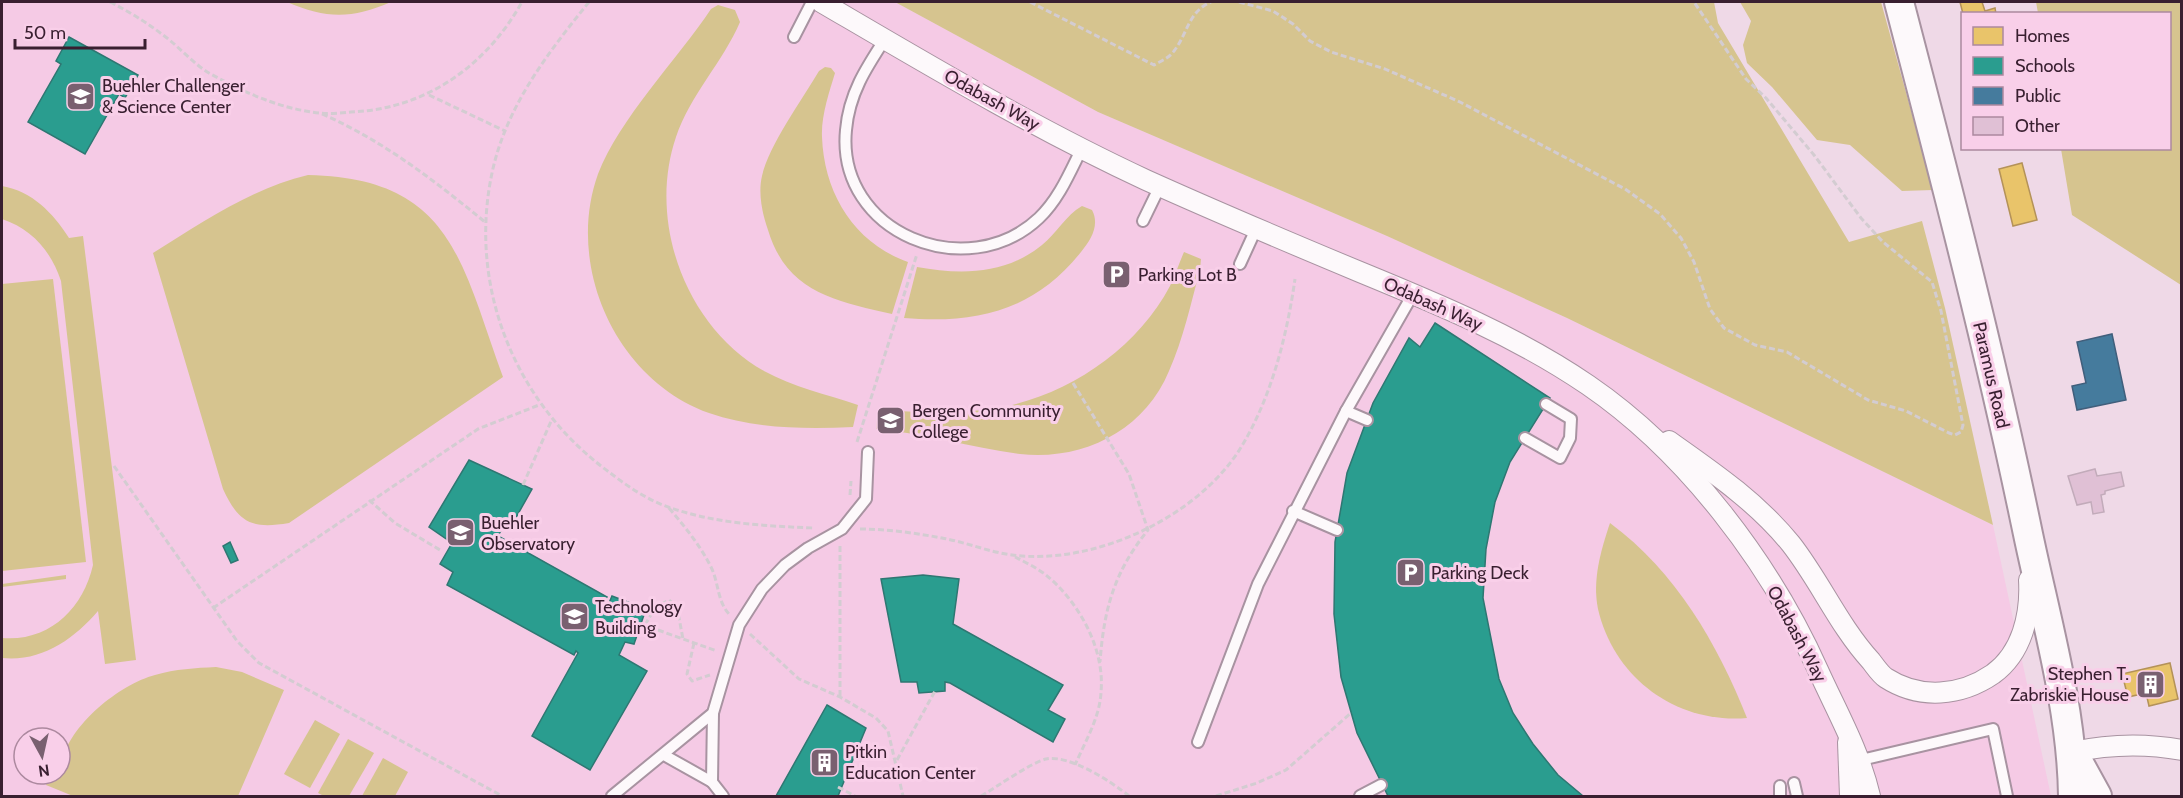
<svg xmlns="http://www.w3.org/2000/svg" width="2183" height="798" viewBox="0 0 2183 798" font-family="Cabin,sans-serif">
<rect width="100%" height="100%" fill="#efd9e7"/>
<!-- built -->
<path fill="#f5cae5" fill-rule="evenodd" d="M2,2H895L1098,112L1387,236L1567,318L1993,525L2051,796H2ZM24,738H60V774H24Z"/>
<!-- green -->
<g fill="#d6c48f">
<path d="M287,2H391C352,19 326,19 287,2Z"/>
<polygon points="895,2 1714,2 1718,23 1849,242 1922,221 1945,308 1993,525 1567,318 1387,236 1098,112"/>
<polygon points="1740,2 1881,2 1933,190 1902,191 1850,145 1817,140 1772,87 1747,63 1743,45 1751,21"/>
<polygon points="2036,2 2181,2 2181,285 2072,215 2061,149 2170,148 2170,14 2038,13"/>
<path d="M718,5L735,10L740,22C723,62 690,95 676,137C647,222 686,327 764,371C793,387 826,394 858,405L853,427C806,429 755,429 709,413C616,380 565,266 598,174C619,119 677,60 711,9Z"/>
<path d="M825,67L831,68L835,73C829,93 821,116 822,137C824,193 854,243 908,262L892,314C836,301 787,293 768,230C762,213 758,193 762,176C769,145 802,100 819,71Z"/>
<path d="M308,175C453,178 461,263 503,377L289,523C253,529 239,524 223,489L153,253C203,222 250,189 308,175Z"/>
<path d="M2,186C32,191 53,213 69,238L83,236L136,660L105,664L98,611C73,640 41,662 2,658V638C49,642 83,609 93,565L61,281C51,251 32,229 2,219Z"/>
<path d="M1082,206L1092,210C1100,225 1091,240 1081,252C1034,311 976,324 904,318L917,267C961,275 1005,275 1042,245C1056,234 1066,215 1082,206Z"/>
<path d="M1184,252L1201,259L1200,270C1191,303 1183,340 1169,371C1144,431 1083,461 1020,454C972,448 925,433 876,429L878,410C913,412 948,414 983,410C1058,402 1134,354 1170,286C1175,276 1179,263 1184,252Z"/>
<polygon points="53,279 86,562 2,571 2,284"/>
<path d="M1610,523C1676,572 1717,643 1747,718C1676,724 1614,678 1598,609C1592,580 1601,550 1610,523Z"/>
<polygon points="66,575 66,579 2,587 2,584"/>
<path d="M216,667L242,672L284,690L238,796H73L46,785L52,774H60C60,732 117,685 155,675C176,669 195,668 216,667Z"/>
<polygon points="315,720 340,734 310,788 284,774"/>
<polygon points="348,739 374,753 349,796 324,796 318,793"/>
<polygon points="383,758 408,772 395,796 362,796"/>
</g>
<!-- homes -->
<g fill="#e9c46a" stroke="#b49259" stroke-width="1.5">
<polygon points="1960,2 1982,2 1985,11 1995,8 1996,14 1963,14"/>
<polygon points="2022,163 2037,220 2013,226 1999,169"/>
<polygon points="2170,663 2178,699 2149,706 2146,693 2128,697 2122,674"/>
</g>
<!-- schools -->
<g fill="#2a9d8f" stroke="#2e7772" stroke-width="1.5">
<polygon points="69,37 138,75 125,98 119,94 85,154 28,122 61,64 56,61"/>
<polygon points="1435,323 1550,398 1510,462 1495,502 1486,549 1483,598 1499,679 1513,713 1533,744 1558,775 1583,796 1388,796 1357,733 1341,677 1334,614 1335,542 1347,473 1373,403 1409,338 1420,347"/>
<polygon points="469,460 532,489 509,530 503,527 498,536 607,597 604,601 609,603 612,596 646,609 634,644 625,642 619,655 647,671 590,770 532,736 578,653 576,651 574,655 447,585 453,572 440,564 452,543 429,527"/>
<polygon points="230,542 238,560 231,563 223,546"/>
<polygon points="923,575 959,579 953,624 1063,685 1048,710 1065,719 1053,742 950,683 945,682 945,691 919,693 917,682 901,682 881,579"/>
<polygon points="827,705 866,728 838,796 776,796"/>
</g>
<!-- public -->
<polygon fill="#457b9d" stroke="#415f7c" stroke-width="1.5" points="2112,334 2126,400 2077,410 2072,386 2086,383 2077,342"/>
<!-- building -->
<polygon fill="#e0c0d5" stroke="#c2abba" stroke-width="1.5" points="2095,469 2097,476 2121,472 2124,486 2105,491 2105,494 2101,495 2104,512 2093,514 2091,502 2077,505 2068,476"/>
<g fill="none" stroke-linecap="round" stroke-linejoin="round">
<defs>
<g id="service">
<polyline points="794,37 812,2"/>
<path d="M885,39C866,68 849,94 846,130C836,233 967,286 1039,218C1059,199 1070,172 1082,148"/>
<polyline points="1143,221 1160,186"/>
<polyline points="1240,264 1256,229"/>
<polyline points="1346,411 1367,420"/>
<polyline points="1525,438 1560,458 1570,438 1571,419 1546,404"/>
<polyline points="1293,511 1337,530"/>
<polyline points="713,713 712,782 723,796"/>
<polyline points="1198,742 1258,584 1346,411 1413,294"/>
<polyline points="664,755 712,782"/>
<polyline points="1861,760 1993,729 2007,796"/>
<polyline points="1794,783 1797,796"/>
<polyline points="612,796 713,713 739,625 762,589 785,565 808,548 842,529 866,499 868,452"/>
<polyline points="1360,796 1381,785"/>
<polyline points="1780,796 1780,786"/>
</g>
<g id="minor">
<path d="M821,2C927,64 1034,128 1146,180C1217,212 1288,242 1360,272C1438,304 1518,337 1588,385C1686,452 1770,563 1818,670C1838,714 1859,750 1870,796"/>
<path d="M1669,441C1713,472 1757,502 1791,544C1820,581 1839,626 1871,661C1875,666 1880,674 1886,678C1920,700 1961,696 1993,674C2022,653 2031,615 2029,580"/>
<polyline points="1848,742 1850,796"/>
<path d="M2073,752C2110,744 2144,743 2182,750"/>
</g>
<g id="secondary">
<path d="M1899,2C1945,178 1991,355 2028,534C2046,620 2072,709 2073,796"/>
<polyline points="2075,756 2097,796"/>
</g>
</defs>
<!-- service casing -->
<use href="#service" stroke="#a893a1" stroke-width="14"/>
<!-- minor casing -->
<use href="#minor" stroke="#a893a1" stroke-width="22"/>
<!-- secondary casing -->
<use href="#secondary" stroke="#a893a1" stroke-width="32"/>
<!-- path -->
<g stroke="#d3ccd1" stroke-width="3" stroke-dasharray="6 3" stroke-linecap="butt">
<path d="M110,2C130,12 149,24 167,38C181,49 194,64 209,73C243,92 280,109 320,113C330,114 341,113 351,112C426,109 486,66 522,2"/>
<path d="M589,2C547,54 504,109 491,178C469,291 517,405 609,472C627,486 649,501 671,508C718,524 766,526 814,528"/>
<path d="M1030,2L1154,65C1161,61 1169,58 1174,51C1188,33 1188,12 1211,2"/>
<polyline points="1239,2 1273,11 1293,24 1310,41 1331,52 1385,69 1460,102 1625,189 1660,214 1681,238 1694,262 1710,309 1724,328 1755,345 1787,352 1868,400 1906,411 1949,433 1955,435 1961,432 1963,425 1941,311 1932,282 1883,242 1861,218 1814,155 1766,98 1746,79 1694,2"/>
<polyline points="429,95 505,131"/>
<path d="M322,114C382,140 435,181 485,222"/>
<path d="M1073,383L1129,474L1148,530C1114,572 1104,609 1100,662"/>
<polyline points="857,442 917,254"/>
<polyline points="114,466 237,641 259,663 502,796"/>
<polyline points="523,485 552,419"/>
<polyline points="850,495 851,481"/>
<polyline points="369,500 395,523 440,550"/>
<path d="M669,508C685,527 700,545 711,567C719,583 717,602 730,615"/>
<path d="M860,529C887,529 915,533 942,538C965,542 989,552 1012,555C1095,566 1201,516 1243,444C1272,395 1287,335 1295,279"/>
<polyline points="840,546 840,697"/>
<path d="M1015,557C1025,562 1037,568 1046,575C1079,602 1105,649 1101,692C1100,717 1085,742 1075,765"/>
<polyline points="213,608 478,429 539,405"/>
<polyline points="641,624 717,651"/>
<polyline points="645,625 655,608 669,600 677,607 683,639"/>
<polyline points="750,634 799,679 840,697 876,718 888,731 903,796"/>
<polyline points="694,643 687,674 692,681 710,675"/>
<polyline points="897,760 935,691"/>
<polyline points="838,787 855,796"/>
<path d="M981,796C995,788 1032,762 1046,759C1069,754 1112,782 1129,796"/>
<polyline points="1216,796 1257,783 1286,770 1351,713"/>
</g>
<!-- service -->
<use href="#service" stroke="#fdf9fb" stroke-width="10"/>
<!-- minor -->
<use href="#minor" stroke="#fdf9fb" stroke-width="20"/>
<!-- secondary -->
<use href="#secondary" stroke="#fdf9fb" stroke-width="28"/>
</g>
<!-- icons -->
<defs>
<symbol id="university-square" viewBox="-11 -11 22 22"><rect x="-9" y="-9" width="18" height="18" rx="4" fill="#796070" stroke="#f9cfe9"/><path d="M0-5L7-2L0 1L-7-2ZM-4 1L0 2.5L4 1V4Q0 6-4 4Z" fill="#fff"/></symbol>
<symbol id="parking-square" viewBox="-11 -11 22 22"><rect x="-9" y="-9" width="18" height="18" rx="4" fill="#796070" stroke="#f9cfe9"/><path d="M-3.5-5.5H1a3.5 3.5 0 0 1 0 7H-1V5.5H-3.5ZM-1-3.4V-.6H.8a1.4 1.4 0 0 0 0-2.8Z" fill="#fff"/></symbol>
<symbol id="building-square" viewBox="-11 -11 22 22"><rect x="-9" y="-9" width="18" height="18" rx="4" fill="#796070" stroke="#f9cfe9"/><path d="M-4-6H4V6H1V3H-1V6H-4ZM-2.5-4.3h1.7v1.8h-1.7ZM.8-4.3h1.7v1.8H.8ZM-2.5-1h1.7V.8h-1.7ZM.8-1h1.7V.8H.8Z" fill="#fff"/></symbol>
</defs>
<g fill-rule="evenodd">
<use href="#university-square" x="64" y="80" width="33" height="33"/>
<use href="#parking-square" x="1100" y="258" width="33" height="33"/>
<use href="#university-square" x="874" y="404" width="33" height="33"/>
<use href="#university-square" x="444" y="516" width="33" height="33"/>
<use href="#parking-square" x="1394" y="556" width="33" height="33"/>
<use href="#university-square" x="558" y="600" width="33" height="33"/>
<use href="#building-square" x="2134" y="668" width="33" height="33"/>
<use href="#building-square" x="808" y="746" width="33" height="33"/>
</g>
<g text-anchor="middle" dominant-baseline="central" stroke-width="6" stroke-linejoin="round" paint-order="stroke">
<!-- poi labels -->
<g font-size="18" fill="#391f30" stroke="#f9cfe9" text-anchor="start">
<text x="102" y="86">Buehler Challenger<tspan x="102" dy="21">&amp; Science Center</tspan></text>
<text x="1138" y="275">Parking Lot B</text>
<text x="912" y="411">Bergen Community<tspan x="912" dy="21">College</tspan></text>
<text x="481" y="523">Buehler<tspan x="481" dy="21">Observatory</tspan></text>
<text x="1431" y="573">Parking Deck</text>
<text x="595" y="607">Technology<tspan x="595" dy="21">Building</tspan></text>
<text x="2129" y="674" text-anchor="end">Stephen T.<tspan x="2129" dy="21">Zabriskie House</tspan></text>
<text x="845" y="752">Pitkin<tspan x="845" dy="21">Education Center</tspan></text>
</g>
<!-- street labels -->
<g font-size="18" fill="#391f30" stroke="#f9cfe9">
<text transform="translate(992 100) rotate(29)">Odabash Way</text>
<text transform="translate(1433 304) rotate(24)">Odabash Way</text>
<text transform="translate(1991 375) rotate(77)">Paramus Road</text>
<text transform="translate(1797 634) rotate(62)">Odabash Way</text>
</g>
</g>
<!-- border -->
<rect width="2183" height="798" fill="none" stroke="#391f30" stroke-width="6"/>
<!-- legend -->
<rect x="1961" y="12" width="210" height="138" fill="#f9cfe9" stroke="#ac899f" stroke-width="1.5"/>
<rect x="1973" y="27" width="30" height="18" fill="#e9c46a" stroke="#ac899f" stroke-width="1.5"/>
<text x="2015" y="42" font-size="18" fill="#391f30">Homes</text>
<rect x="1973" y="57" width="30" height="18" fill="#2a9d8f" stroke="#ac899f" stroke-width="1.5"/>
<text x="2015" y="72" font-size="18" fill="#391f30">Schools</text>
<rect x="1973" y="87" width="30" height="18" fill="#457b9d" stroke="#ac899f" stroke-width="1.5"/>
<text x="2015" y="102" font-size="18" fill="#391f30">Public</text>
<rect x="1973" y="117" width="30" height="18" fill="#e0c0d5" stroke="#ac899f" stroke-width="1.5"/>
<text x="2015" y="132" font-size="18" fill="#391f30">Other</text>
<!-- north arrow -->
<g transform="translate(42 756) rotate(172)"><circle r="28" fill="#f9cfe9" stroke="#ac899f" stroke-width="1.5"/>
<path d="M0-4.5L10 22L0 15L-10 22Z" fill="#796070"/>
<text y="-9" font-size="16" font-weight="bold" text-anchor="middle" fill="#391f30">N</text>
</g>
<!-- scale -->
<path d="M15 39v9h130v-9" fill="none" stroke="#391f30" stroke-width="3"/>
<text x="24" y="39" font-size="18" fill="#391f30" stroke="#f9cfe9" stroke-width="4.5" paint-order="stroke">50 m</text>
</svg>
